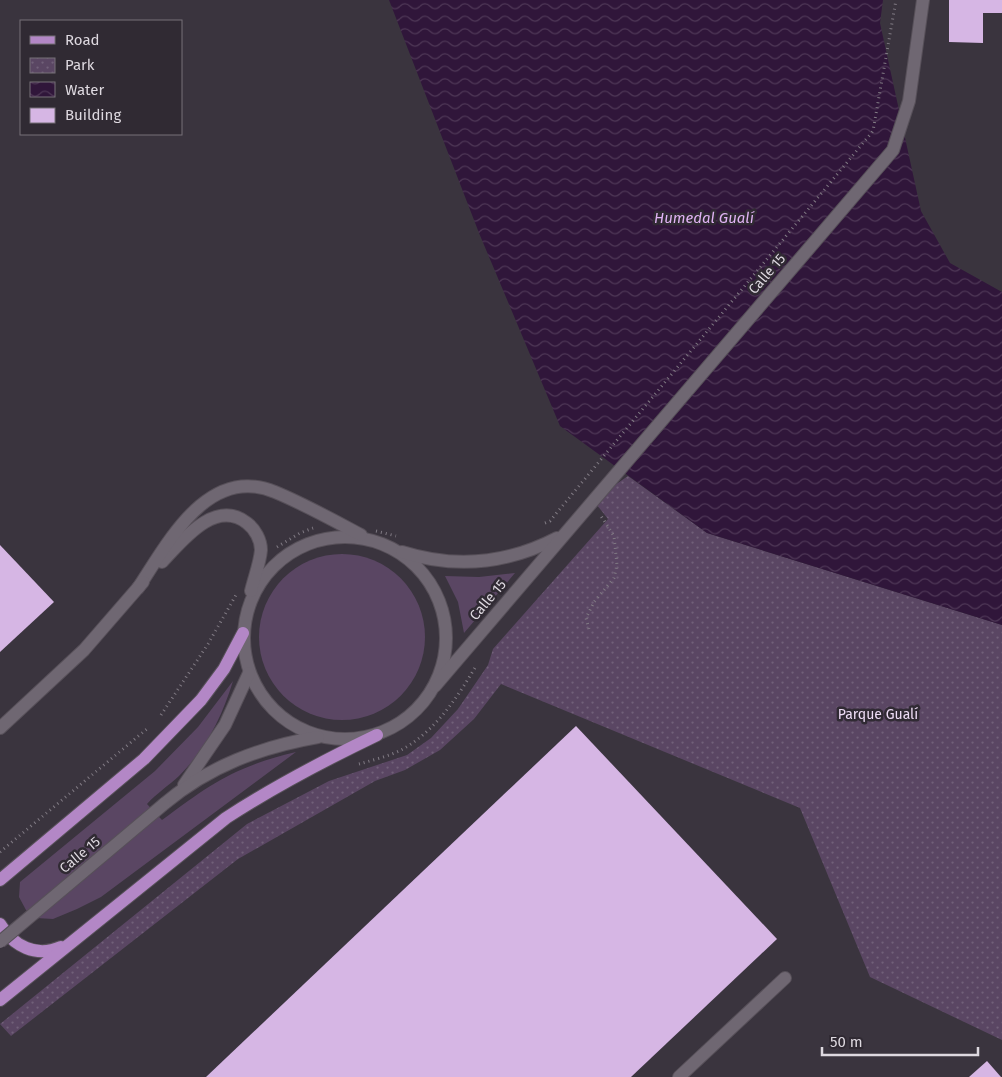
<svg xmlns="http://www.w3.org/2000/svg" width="1002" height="1077" viewBox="0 0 1002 1077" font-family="'Fira Sans',sans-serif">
<defs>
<pattern id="park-dots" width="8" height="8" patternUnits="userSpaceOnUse" patternTransform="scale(1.25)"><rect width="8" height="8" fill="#5a4663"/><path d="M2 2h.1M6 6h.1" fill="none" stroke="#716079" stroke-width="1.8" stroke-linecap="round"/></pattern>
<pattern id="water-waves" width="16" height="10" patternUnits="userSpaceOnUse" patternTransform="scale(1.25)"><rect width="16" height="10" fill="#30163a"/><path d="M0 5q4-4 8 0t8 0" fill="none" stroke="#4e3756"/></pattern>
</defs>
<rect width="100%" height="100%" fill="#3a343e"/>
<!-- grass -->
<g fill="#5a4663">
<circle cx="342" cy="637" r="83"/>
<polygon points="515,573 464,633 458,602 445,576 479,577"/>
<path d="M233,681C222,717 206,749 179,776C168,786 156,794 147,804L162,820C210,784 236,766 296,752L101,897L77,909L53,919L36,918L26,910L19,897L20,882L155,771L198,727Z"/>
</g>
<!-- park -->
<polygon fill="url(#park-dots)" points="628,476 707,533 1002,625 1002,1040 870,977 800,808 501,684 474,719 440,750 405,770 375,781 238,859 11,1036 0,1024 247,824 329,781 407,755 431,738 458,709 488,665 493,649 608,519 593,500"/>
<!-- water -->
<polygon fill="url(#water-waves)" points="389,0 883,0 880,23 921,211 950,263 1002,292 1002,625 707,533 560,426 479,233"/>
<!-- building -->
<g fill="#d6b6e4">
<polygon points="949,0 1002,0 1002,13 983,13 983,43 949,42"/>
<polygon points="0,545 54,602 0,652"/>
<polygon points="576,726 777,939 631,1077 206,1077"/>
<polygon points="987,1061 1001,1077 969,1077"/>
</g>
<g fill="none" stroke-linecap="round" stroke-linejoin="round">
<defs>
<g id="minor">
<circle cx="345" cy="638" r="101"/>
<path d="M402,552C456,569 507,564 557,538"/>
<path d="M162,562C182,541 215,498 247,523C255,529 261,540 261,550C260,563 254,578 251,591"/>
<path d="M138,588C168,543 208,464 275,492C304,504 333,520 361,535"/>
<polyline points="435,686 893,150 909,101 923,0"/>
<polyline points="0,728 84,650 143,582"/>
<polyline points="184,785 225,725 249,673"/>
<path d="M164,804C209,766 261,747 318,737"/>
<polyline points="679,1077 785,978"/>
</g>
<g id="major">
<polyline points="0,880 144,759 201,700 224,669 243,633"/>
<path d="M0,924C13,946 36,958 61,947"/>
<path d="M0,1000L226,818C275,786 325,760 377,735"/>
</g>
</defs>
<!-- minor casing -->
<use href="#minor" stroke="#575059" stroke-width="14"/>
<!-- major casing -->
<use href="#major" stroke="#575059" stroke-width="14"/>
<!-- path -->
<g stroke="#817b84" stroke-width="3" stroke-dasharray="1 4" stroke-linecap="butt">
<polyline points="545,523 550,521 873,131 896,0"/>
<polyline points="376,531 396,536"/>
<polyline points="277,547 300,533 313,528"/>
<polyline points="589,629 586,618 594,602 614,578 617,565 614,536 601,516"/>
<polyline points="161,715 208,644 236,595"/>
<path d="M359,764C373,760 390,756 403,749C436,730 457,698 476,666"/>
<polyline points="0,852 148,728"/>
</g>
<!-- minor -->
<use href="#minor" stroke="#6f6772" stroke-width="12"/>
<!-- major -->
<use href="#major" stroke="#b387c6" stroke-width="12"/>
<defs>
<polyline id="minor-bridge" points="0,942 164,804"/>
</defs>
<!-- minor-bridge casing -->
<use href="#minor-bridge" stroke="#575059" stroke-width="14" stroke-linecap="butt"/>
<!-- minor-bridge -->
<use href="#minor-bridge" stroke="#6f6772" stroke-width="12"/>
</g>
<g text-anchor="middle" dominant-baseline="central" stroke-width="5" stroke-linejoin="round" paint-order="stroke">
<!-- street labels -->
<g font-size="14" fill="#ded9e0" stroke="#302a33">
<text transform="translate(767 274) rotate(-49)">Calle 15</text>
<text transform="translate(488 600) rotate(-50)">Calle 15</text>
<text transform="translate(80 855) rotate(-40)">Calle 15</text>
</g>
<!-- park labels -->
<g font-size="14" fill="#eedcf6" stroke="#302a33">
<text x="878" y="714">Parque Gualí</text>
</g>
<!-- water labels -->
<g font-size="15" font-style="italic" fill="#e0b3f4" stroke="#302a33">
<text x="704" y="218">Humedal Gualí</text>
</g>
</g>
<!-- legend -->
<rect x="20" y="20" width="162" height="115" fill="#302a33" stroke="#767078"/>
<rect x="30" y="36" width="25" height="8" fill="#b387c6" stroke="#767078"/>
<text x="65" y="45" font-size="15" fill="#ded9e0">Road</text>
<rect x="30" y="58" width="25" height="15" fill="url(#park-dots)" stroke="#767078"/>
<text x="65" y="70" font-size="15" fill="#ded9e0">Park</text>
<rect x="30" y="82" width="25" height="15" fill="url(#water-waves)" stroke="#767078"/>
<text x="65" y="95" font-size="15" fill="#ded9e0">Water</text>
<rect x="30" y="108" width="25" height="15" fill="#d6b6e4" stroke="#767078"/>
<text x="65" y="120" font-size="15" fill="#ded9e0">Building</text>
<!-- scale -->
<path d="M822 1047v8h156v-8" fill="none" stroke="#ded9e0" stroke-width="2.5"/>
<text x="830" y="1047" font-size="15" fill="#ded9e0" stroke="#302a33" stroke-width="4" paint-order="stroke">50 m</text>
</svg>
